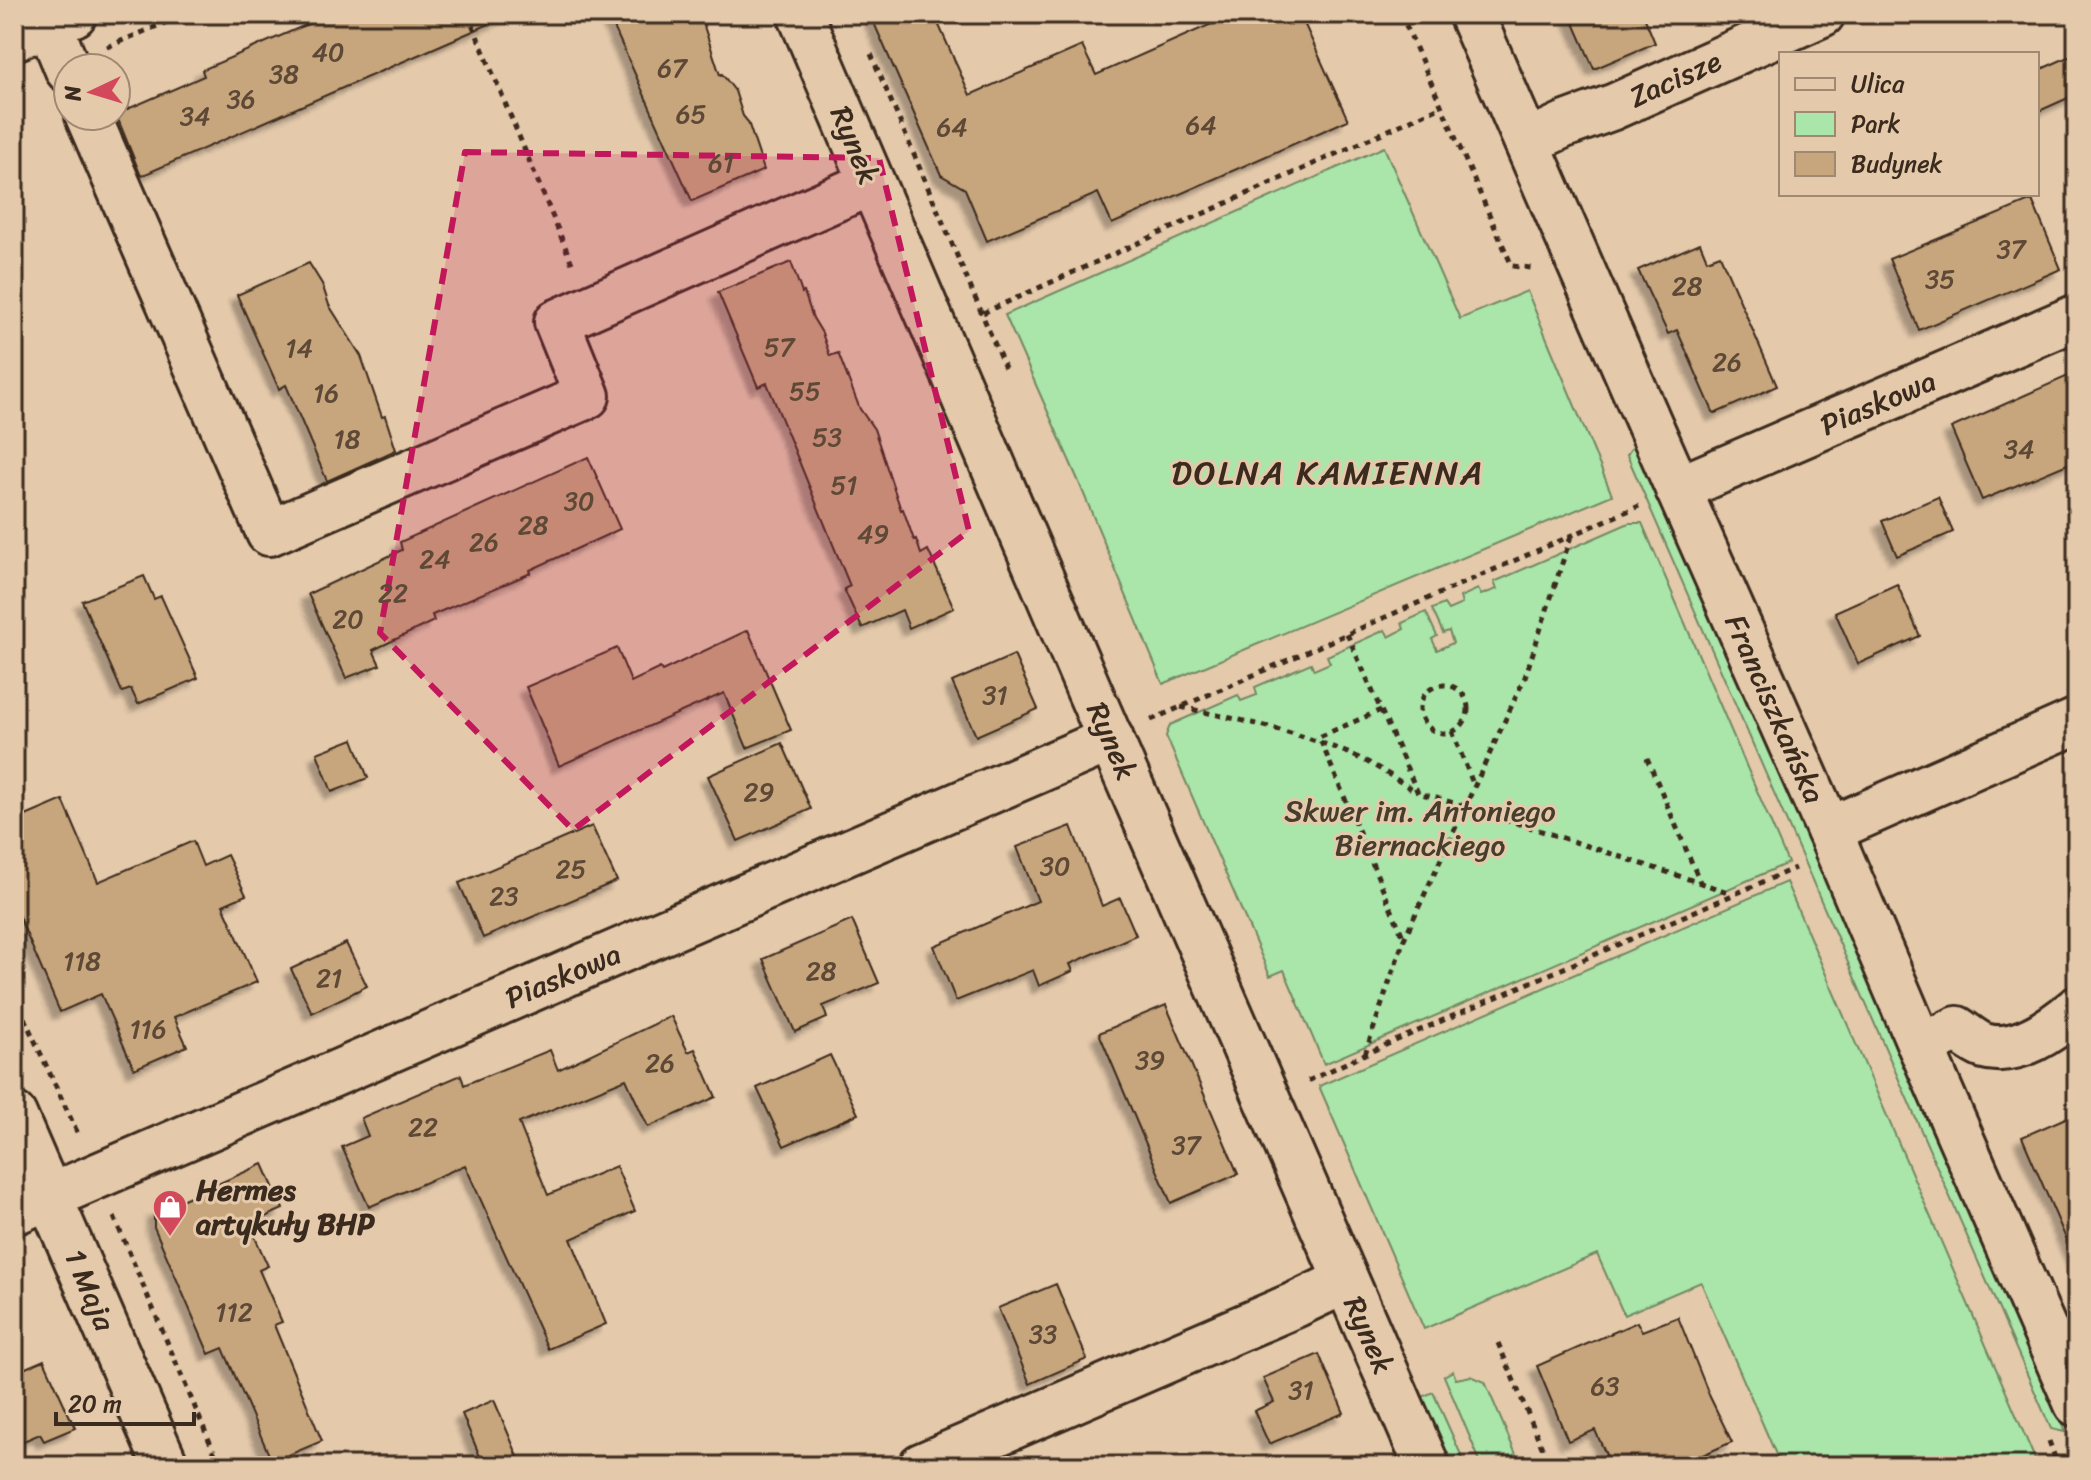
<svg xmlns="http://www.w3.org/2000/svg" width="2091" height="1480" viewBox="0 0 2091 1480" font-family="Sriracha,sans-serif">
<defs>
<filter id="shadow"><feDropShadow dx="-7" dy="7" stdDeviation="2" flood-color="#0004"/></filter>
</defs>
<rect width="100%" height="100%" fill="#e4c9ab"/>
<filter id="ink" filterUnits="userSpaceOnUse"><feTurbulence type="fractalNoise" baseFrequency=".0125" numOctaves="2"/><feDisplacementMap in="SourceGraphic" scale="16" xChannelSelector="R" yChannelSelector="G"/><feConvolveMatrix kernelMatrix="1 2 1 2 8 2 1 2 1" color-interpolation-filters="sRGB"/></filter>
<g filter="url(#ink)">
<!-- green -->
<g fill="#aae5aa" stroke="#728864" stroke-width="2">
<polygon points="1384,147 1460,319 1527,291 1612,495 1163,684 1078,480 1005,315"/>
<polygon points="1637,444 2065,1432 2051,1429 1627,455 1630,450"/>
<polygon points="1629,523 1642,523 1788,863 1324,1064 1284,970 1270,976 1166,736 1170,725 1238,695 1241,701 1257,695 1255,687 1311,663 1314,670 1330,663 1327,656 1385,630 1389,637 1404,629 1402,623 1426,612 1437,636 1432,639 1437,650 1453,643 1449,631 1443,633 1432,609 1444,604 1448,610 1462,604 1460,597 1478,589 1481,595 1497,589 1494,582"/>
<polygon points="1786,882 2038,1466 1781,1466 1701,1282 1624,1315 1597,1254 1424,1329 1319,1086"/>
<polygon points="1453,1371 1456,1379 1471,1376 1485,1382 1521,1466 1482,1466 1444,1376"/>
<polygon points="1433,1392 1466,1466 1449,1466 1420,1398"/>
</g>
<!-- building -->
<g fill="#c7a67d" stroke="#3b2a1e" stroke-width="2" filter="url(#shadow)">
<polygon points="331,14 512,14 141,176 116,114 204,76 202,70"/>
<polygon points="608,14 700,14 720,75 722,74 735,91 743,116 748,122 764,170 692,201"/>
<polygon points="870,14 934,14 970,95 1082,46 1096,75 1234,14 1300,14 1348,120 1112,224 1098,193 987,241 965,189 941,175"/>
<polygon points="1570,14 1643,14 1655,43 1594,69"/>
<polygon points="2077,53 2077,94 2037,112 2037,71"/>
<polygon points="2032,200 2061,269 1919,330 1889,259"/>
<polygon points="1700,243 1707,260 1720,255 1777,386 1714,414 1677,330 1668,334 1638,270"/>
<polygon points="791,262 802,293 804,292 813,318 822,333 830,356 838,353 860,409 874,429 901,510 903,509 914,540 916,539 921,554 928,550 954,608 909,628 902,610 862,628 844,589 850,586 767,383 758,387 718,292"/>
<polygon points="309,263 322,284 329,305 361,356 382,417 385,416 396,450 327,481 286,385 279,389 237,295"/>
<polygon points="2077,372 2077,460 1982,500 1951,428"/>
<polygon points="588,457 620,529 530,570 531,573 432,615 434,621 373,650 380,665 346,678 308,594 402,550 400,542"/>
<polygon points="1938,497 1953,532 1897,556 1882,521"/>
<polygon points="144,576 154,599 161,596 198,678 138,704 131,689 122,692 82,601"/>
<polygon points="1897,584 1920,636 1858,664 1835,612"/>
<polygon points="748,630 791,730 747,748 724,693 559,766 526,687 617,648 631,682 660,668 662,671"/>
<polygon points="1014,655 1038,709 976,736 952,682"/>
<polygon points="353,739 368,778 332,792 317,753"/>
<polygon points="782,743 811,809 738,841 708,776"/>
<polygon points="63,800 98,882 193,841 203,866 227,855 246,895 223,905 257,982 174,1017 187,1046 134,1069 101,994 60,1012 14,905 14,821"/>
<polygon points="592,826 617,881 483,938 459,883"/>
<polygon points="1071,826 1102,906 1120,898 1136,935 1070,964 1073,971 1039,986 1033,970 956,1001 934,946 1038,901 1017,847"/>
<polygon points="852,920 879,983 823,1006 827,1018 795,1032 763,959"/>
<polygon points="346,943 367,986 312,1013 291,969"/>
<polygon points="1166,1005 1238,1174 1171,1203 1099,1033"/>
<polygon points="671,1016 688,1052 695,1049 716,1097 648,1127 626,1079 519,1123 548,1195 616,1166 635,1211 571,1239 606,1324 548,1349 465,1165 369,1207 342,1147 368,1136 361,1118 461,1075 464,1085 550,1050 558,1070"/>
<polygon points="830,1055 858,1114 784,1146 757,1088"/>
<polygon points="2077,1113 2077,1264 2022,1137"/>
<polygon points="263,1164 283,1209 249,1224 268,1266 259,1270 282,1322 274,1325 322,1441 272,1462 223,1348 209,1354 154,1227 154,1212"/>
<polygon points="1056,1284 1087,1359 1030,1384 998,1308"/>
<polygon points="1678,1317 1710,1397 1732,1442 1678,1466 1611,1466 1595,1430 1568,1441 1537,1366 1637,1322 1642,1331"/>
<polygon points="1319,1354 1344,1413 1269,1444 1254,1411 1274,1402 1263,1378"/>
<polygon points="44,1360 75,1428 44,1441 40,1434 14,1445 14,1373"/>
<polygon points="494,1400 522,1466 484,1466 462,1414"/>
</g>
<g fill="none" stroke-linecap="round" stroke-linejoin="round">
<defs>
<g id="minor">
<polyline points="800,14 1089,690 1427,1466"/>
<polyline points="1471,14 1649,423 1829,830 1921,1047 2077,1404"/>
<polyline points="49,24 68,70"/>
<polyline points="14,38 74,14"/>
<polyline points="88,116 269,533 587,396 557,322 871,183"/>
<polyline points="1528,142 1564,125 1613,107 1822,14"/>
<polyline points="1678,489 2077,317"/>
<polyline points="1829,830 2077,721"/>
<path d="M1921,1047L1957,1029C1966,1035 1975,1043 1984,1046C2017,1056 2053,1029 2077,1009"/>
<polyline points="14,1115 166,1466"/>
<polyline points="14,1212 1111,739"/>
<polyline points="921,1466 1297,1304 1345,1281"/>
</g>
</defs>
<!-- minor casing -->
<use href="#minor" stroke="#3b2a1e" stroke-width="50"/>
<!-- path -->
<g stroke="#3b2a1e" stroke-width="5" stroke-dasharray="6 6" stroke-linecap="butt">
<polyline points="468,14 574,268"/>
<polyline points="1401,14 1512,266 1531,268"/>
<polyline points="107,47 186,14"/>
<polyline points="871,54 1005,368"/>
<polyline points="983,313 1442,106"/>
<polyline points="1347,634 1418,793 1465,806 1731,893"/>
<circle cx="1444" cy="709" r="24"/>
<path d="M1181,707C1240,720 1303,732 1359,758C1379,767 1398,781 1417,792"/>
<polyline points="1381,710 1319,737 1404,939"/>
<polyline points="1151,720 1639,506"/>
<polyline points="1452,731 1474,786"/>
<polyline points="1647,758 1700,882"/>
<polyline points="14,996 78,1134"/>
<polyline points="1365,1054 1404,939 1525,677 1571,536"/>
<polyline points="1308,1081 1365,1054 1795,868"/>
<polyline points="114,1217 220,1466"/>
<polyline points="1498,1343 1550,1466"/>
<polyline points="2049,1441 2058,1466"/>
</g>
<!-- minor -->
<use href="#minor" stroke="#e4c9ab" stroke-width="44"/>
</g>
</g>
<!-- marked area -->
<path fill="#c2185b" fill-opacity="0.2" stroke="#c2185b" stroke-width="6" stroke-dasharray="16 10" stroke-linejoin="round" d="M465,152L879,158L969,531L573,830L380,633Z"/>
<!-- icons -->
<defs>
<symbol id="shop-pin" viewBox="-11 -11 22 30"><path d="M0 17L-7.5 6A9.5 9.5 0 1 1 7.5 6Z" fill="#d1495b" stroke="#e4c9ab"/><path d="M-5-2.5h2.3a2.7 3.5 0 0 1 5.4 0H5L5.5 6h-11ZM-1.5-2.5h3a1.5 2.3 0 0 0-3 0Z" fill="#fff"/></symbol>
</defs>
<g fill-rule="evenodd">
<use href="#shop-pin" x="150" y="1187" width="40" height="54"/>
</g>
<g text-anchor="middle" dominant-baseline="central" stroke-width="6" stroke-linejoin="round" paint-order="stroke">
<!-- number labels -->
<g font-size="26" fill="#5e4936">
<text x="328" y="52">40</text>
<text x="672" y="68">67</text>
<text x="284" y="74">38</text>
<text x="241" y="99">36</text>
<text x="691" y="114">65</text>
<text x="195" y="116">34</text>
<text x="1201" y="125">64</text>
<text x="952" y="127">64</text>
<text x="721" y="163">61</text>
<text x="2011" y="249">37</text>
<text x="1940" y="279">35</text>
<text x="1687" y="286">28</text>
<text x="779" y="347">57</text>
<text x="299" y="348">14</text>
<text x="1727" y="362">26</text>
<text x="805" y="391">55</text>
<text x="326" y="393">16</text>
<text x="827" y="437">53</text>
<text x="347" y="439">18</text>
<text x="2019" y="449">34</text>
<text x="844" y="485">51</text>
<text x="579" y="501">30</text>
<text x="533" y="525">28</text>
<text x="873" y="534">49</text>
<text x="484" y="542">26</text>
<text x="435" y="559">24</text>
<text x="393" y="593">22</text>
<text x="348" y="619">20</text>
<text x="995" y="695">31</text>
<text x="759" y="792">29</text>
<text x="1055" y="866">30</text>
<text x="571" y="869">25</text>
<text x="504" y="896">23</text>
<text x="82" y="961">118</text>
<text x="821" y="971">28</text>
<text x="329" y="978">21</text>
<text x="148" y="1029">116</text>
<text x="1150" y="1060">39</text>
<text x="660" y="1063">26</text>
<text x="423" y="1127">22</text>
<text x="1186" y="1145">37</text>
<text x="234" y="1312">112</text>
<text x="1043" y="1334">33</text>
<text x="1605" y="1386">63</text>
<text x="1301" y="1390">31</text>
</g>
<!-- street labels -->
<g font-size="30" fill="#3b2a1e" stroke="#e4c9ab">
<text transform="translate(1675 79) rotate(-24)">Zacisze</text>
<text transform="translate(855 145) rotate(67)">Rynek</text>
<text transform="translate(1878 403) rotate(-23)">Piaskowa</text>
<text transform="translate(1775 709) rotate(66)">Franciszkańska</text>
<text transform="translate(1112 741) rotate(66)">Rynek</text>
<text transform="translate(563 976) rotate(-23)">Piaskowa</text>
<text transform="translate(90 1290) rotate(67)">1 Maja</text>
<text transform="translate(1369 1335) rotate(66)">Rynek</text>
</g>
<!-- park labels -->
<g font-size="30" fill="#463d2c" stroke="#e4c9ab">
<text x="1420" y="811">Skwer im. Antoniego<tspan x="1420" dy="34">Biernackiego</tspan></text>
</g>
<!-- poi labels -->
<g font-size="30" font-weight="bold" fill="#3b2a1e" stroke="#e4c9ab" text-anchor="start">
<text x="196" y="1190">Hermes<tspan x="196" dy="34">artykuły BHP</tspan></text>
</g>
<!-- quarter labels -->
<g font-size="34" letter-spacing="2" fill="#3b2a1e" stroke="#e4c9ab">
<text x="1328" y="473">DOLNA KAMIENNA</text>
</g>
</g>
<!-- margin -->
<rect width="2091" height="1480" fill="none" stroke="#e4c9ab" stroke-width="48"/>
<rect x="24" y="24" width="2043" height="1432" fill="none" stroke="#3b2a1e" stroke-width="3" filter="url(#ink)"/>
<!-- legend -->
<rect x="1779" y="52" width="260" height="144" fill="#e4c9ab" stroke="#a08973" stroke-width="2"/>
<rect x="1795" y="78" width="40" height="12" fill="#e4c9ab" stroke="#a08973" stroke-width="2"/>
<text x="1851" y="92" font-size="24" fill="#3b2a1e">Ulica</text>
<rect x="1795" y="112" width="40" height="24" fill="#aae5aa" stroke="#a08973" stroke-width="2"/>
<text x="1851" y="132" font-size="24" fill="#3b2a1e">Park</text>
<rect x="1795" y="152" width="40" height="24" fill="#c7a67d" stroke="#a08973" stroke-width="2"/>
<text x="1851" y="172" font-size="24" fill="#3b2a1e">Budynek</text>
<!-- north arrow -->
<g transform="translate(92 92) rotate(266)"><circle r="38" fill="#e4c9ab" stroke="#a08973" stroke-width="2"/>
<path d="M0-6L14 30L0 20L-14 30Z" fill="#d1495b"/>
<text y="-12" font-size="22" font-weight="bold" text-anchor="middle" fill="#3b2a1e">N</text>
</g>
<!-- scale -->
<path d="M56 1412v12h138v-12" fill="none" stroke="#3b2a1e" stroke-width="4"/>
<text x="68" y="1412" font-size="24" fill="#3b2a1e" stroke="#e4c9ab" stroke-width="6" paint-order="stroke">20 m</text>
</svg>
